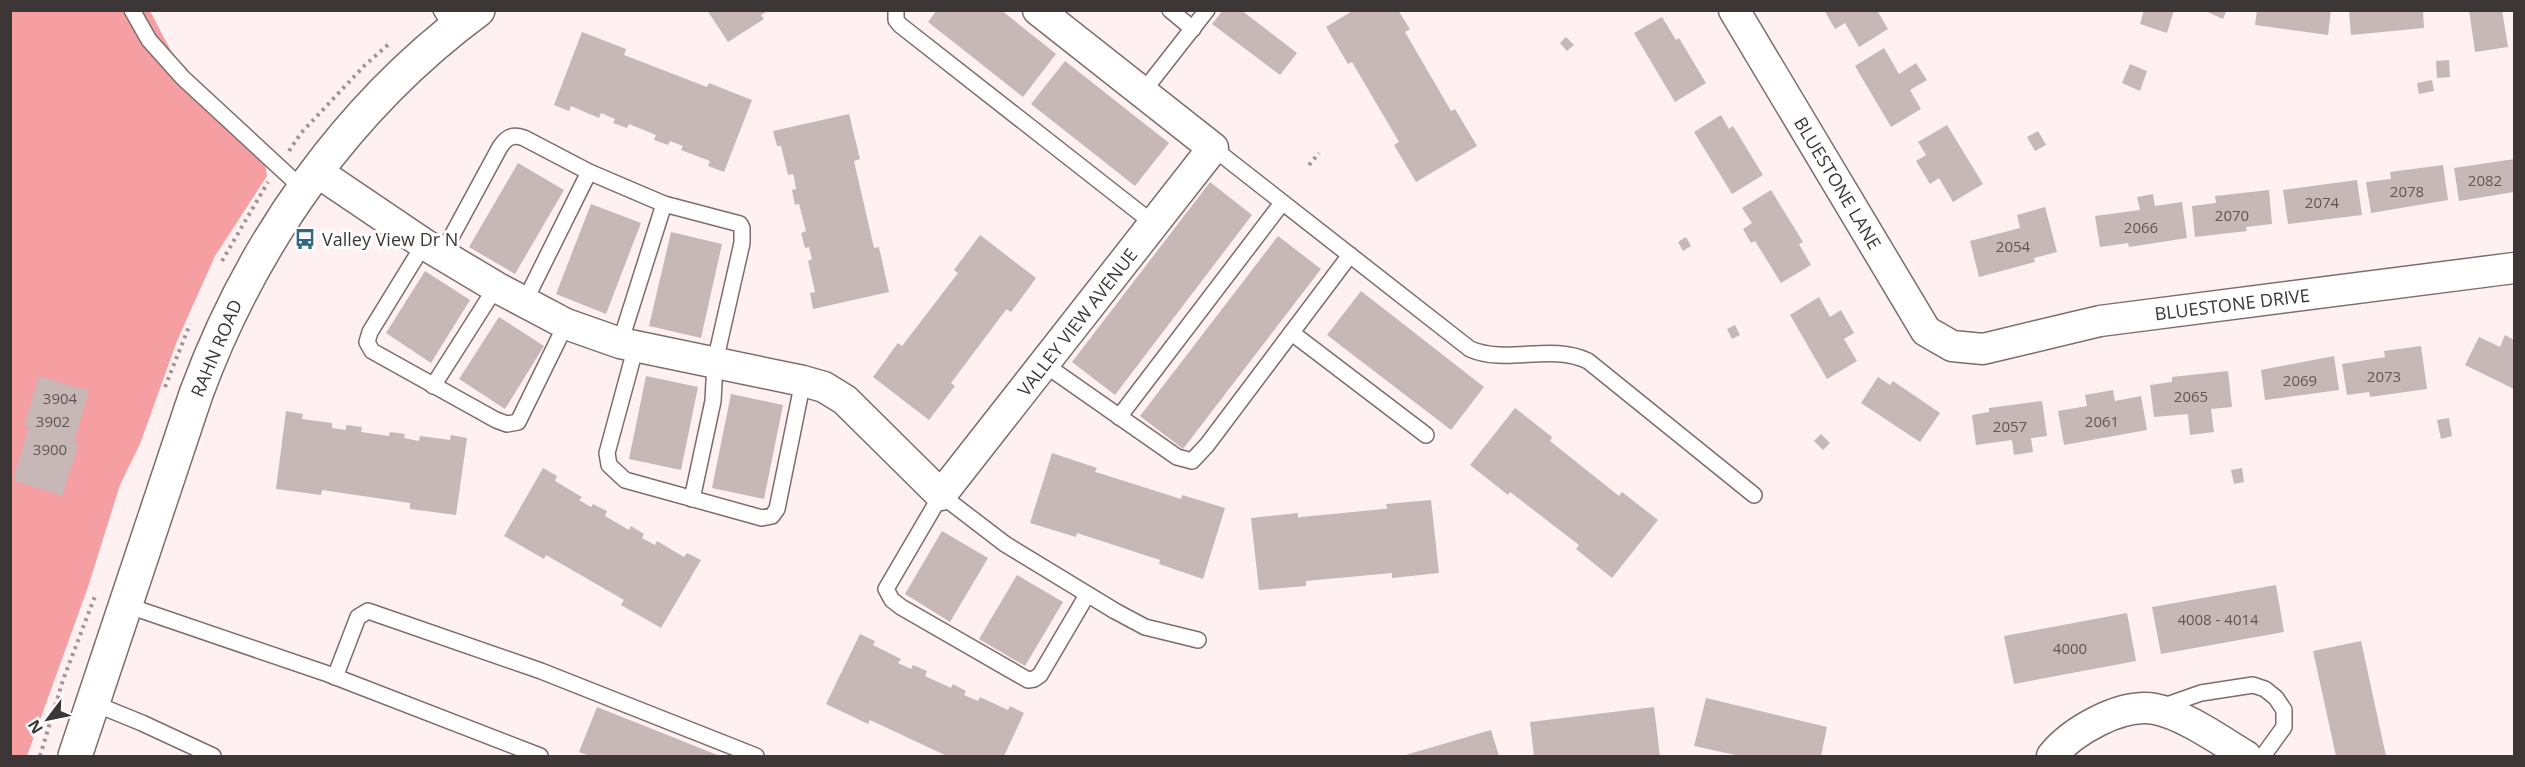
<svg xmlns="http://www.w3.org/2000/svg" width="2525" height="767" viewBox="0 0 2525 767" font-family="'Open Sans',sans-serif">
<rect width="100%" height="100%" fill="#fff1f1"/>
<!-- forest -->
<polygon fill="#f59fa3" points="10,11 150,11 170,49 198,87 264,158 267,176 215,256 177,341 140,444 120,485 88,587 27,756 10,756"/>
<!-- building -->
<g fill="#c8b7b7">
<polygon points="707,10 769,10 761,15 764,19 728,42"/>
<polygon points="937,10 1001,10 1056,54 1023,97 928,22"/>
<polygon points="1223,10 1241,10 1297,53 1280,75 1212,24"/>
<polygon points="1354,10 1398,10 1410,29 1405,32 1451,111 1455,109 1477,146 1416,182 1394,145 1399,142 1352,62 1348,64 1326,27"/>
<polygon points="1824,10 1877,10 1888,29 1859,47 1845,23 1835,29"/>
<polygon points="2144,10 2174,10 2167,33 2140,24"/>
<polygon points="2203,10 2227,10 2223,19"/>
<polygon points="2257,10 2331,10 2328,35 2255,25"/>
<polygon points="2349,10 2423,10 2424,28 2351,35"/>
<polygon points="2469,10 2502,10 2508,47 2475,52"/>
<polygon points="1662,17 1676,40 1679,38 1706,83 1675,102 1634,33"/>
<polygon points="582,32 626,49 624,55 707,87 709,83 752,100 724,172 708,166 710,161 681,150 683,146 670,141 668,145 654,140 656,135 629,124 627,128 613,123 615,119 601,113 599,118 571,106 569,111 554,105"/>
<polygon points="1566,37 1574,45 1567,51 1560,43"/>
<polygon points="1884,48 1899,74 1916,63 1927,80 1910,90 1921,109 1891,127 1855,66"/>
<polygon points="2449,60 2450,77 2437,78 2436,61"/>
<polygon points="1065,61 1169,143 1135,186 1031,104"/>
<polygon points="2130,64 2147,71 2140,91 2122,83"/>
<polygon points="2432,80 2434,91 2419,94 2417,83"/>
<polygon points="849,114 860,159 854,161 874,248 879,247 889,292 813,309 810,293 815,292 808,261 812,259 809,247 805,248 801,233 806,231 799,204 795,205 792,190 796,189 794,177 793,174 788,175 781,146 777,146 773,131"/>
<polygon points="1721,115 1729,129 1733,126 1763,175 1732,194 1694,132"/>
<polygon points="1947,125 1983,184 1953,202 1939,178 1930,184 1916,161 1926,155 1918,142"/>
<polygon points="2038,131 2046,145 2035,151 2027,137"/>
<polygon points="2514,159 2514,192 2459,201 2454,168"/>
<polygon points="518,163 564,190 515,274 469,247"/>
<polygon points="2443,165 2448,200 2371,213 2366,182 2391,179 2390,172"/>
<polygon points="2357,180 2362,215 2288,224 2283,190"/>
<polygon points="1210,182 1252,215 1115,395 1072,362"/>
<polygon points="1771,190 1803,242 1799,244 1811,265 1781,283 1755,241 1751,243 1743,229 1752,223 1742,208"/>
<polygon points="2269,190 2272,224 2246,227 2247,231 2195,237 2192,206 2216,203 2215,196"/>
<polygon points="2153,194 2155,206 2182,202 2187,238 2129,247 2128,243 2100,247 2095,216 2140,210 2137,197"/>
<polygon points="591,204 641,223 606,314 556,294"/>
<polygon points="2045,207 2057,252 2034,258 2035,262 1979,277 1970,241 2020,228 2017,215"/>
<polygon points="671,232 722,244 701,338 649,326"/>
<polygon points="980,235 1036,278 1011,312 1006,309 1005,311 951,383 955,386 929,420 873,377 898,343 902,346 958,273 954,270"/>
<polygon points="1278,236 1321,269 1183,449 1140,416"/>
<polygon points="1686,237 1691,246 1683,251 1678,242"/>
<polygon points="425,271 470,300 431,363 386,333"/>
<polygon points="1361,291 1484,387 1451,430 1327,335"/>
<polygon points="1819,297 1830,317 1841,310 1854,333 1844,339 1857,361 1827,379 1790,315"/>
<polygon points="499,317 544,346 505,409 459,379"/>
<polygon points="1735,325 1740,335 1732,339 1727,329"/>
<polygon points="2505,335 2514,340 2514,389 2465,365 2479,337 2500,347"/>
<polygon points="2421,346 2427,389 2370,397 2369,392 2347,395 2342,364 2385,357 2384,351"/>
<polygon points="2334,356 2339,390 2265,400 2261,370"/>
<polygon points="2228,371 2232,407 2211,409 2214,432 2190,435 2188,414 2154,417 2150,385 2172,382 2172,377"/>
<polygon points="39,376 89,391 74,442 79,443 62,496 13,480 29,427 24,426"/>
<polygon points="646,376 698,387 681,470 629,459"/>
<polygon points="1878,377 1890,385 1893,381 1940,413 1920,442 1861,403"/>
<polygon points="2113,390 2115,401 2141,396 2147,430 2064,445 2058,411 2087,406 2085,395"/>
<polygon points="731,394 783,405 764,499 712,488"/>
<polygon points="2042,401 2047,436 2031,438 2033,452 2014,455 2012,440 1976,445 1972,415 1989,412 1989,408"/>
<polygon points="1515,408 1552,437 1550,441 1619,496 1622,492 1658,520 1612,578 1576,549 1579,545 1510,492 1508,495 1470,465"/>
<polygon points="286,411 303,414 302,419 332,423 332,428 346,430 346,425 362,427 361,432 389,436 390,432 405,434 404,438 419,441 420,436 450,440 451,435 467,438 456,515 410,509 410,503 322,490 321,495 276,489"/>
<polygon points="2449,418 2452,436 2441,439 2437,420"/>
<polygon points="1821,434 1830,443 1823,450 1814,441"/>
<polygon points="1052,453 1097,468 1095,472 1099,473 1181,499 1182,495 1225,508 1203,579 1159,564 1160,560 1077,533 1076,537 1030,523"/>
<polygon points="543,468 557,476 555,481 582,497 579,500 591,507 593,504 607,511 605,516 629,530 631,526 644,534 642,538 655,545 657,541 684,557 687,553 701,560 661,628 621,605 624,600 546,555 544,559 504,536"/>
<polygon points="2242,468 2244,482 2234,484 2231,470"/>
<polygon points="1431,500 1439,573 1392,578 1392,573 1306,581 1306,586 1259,590 1251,518 1298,513 1298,518 1301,517 1384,509 1387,509 1386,504"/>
<polygon points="942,531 988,558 950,622 905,594"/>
<polygon points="1017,575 1063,602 1025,666 979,639"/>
<polygon points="2276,585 2284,632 2161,654 2152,607"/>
<polygon points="2127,613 2136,661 2014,684 2004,636"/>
<polygon points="860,634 875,641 873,645 901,659 898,663 911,669 913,665 927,671 925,676 951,688 953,684 966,691 964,695 978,701 980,697 1008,710 1010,706 1024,713 1004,756 947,756 870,720 868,724 826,704"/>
<polygon points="2361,641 2386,756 2336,756 2313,651"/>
<polygon points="1706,698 1827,727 1821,756 1740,756 1694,746"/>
<polygon points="597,707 720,756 590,756 579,752"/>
<polygon points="1654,707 1660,756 1534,756 1530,722"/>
<polygon points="1491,730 1499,756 1402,756"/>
</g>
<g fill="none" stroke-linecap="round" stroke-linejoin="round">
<defs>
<g id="service">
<polyline points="132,10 149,40 183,78 303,189"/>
<polyline points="441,10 453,29"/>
<polyline points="896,10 896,20 900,25 1154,224"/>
<polyline points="1170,10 1193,29"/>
<polyline points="1142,93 1207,10"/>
<path d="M1213,148L1470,349C1507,365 1551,343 1588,361L1754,495"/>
<polyline points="424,244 370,332 367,342 372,351 496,420 507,424 518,422 566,324"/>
<path d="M442,254L500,147C507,137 512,134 524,138L589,172L664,204L740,224L742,228V243L715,362L713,401L692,499"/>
<polyline points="524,303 589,172"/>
<polyline points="1292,333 1426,435"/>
<polyline points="620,343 664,204"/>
<polyline points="636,346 607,453 609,465 625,480 762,518 772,516 777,509 803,381"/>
<polyline points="1044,364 1177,457 1192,461 1207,445 1350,255"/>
<polyline points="433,386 496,287"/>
<polyline points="1119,417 1282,203"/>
<polyline points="1087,595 1040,675 1034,679 1028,680 901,607 892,600 886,589 941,495 1005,544 1115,611 1145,627 1198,640"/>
<polyline points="126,605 328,674 540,756"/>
<polyline points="335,677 358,617 368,611 541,671 756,756"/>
<polyline points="93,703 142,723 213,756"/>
<polyline points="2161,707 2201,693 2253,685 2265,689 2276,698 2284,710 2284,727 2263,756"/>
</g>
<g id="minor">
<polyline points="1734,10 1926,331 1952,346 1983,349 2100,321 2514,268"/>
<polyline points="316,171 424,244 496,287 566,324 620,343 803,381 824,387 845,400 941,495 1213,148 1038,10"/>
<path d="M2052,756C2072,731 2121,703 2155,709C2183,714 2221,741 2246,756"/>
</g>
<path id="tertiary" d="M75,756L196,394C252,242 347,107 478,10"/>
</defs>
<!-- service casing -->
<use href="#service" stroke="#7c6d6d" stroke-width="18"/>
<!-- minor casing -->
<use href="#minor" stroke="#7c6d6d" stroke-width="33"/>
<!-- tertiary casing -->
<use href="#tertiary" stroke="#7c6d6d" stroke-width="36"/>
<!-- path -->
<g stroke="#9f9595" stroke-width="4" stroke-dasharray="3 4.5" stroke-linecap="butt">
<polyline points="289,151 301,133 365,65 390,43"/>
<polyline points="1309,165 1319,153"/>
<polyline points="222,261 268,182"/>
<polyline points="165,387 190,324"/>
<polyline points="40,756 63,680 95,596"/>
</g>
<!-- service -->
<use href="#service" stroke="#fff" stroke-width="15"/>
<!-- minor -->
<use href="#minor" stroke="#fff" stroke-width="30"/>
<!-- tertiary -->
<use href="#tertiary" stroke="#fff" stroke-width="33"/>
</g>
<!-- icons -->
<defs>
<symbol id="bus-bare" viewBox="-9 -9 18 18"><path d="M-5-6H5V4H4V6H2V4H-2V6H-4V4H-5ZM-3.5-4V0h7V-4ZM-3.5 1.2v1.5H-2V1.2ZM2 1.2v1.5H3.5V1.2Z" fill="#306781" stroke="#fff" stroke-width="2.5" paint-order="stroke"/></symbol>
</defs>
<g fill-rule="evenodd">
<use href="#bus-bare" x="290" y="224" width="30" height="30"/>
</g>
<g text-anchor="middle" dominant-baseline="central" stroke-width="6" stroke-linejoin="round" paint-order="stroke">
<!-- number labels -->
<g font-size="15" fill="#605656">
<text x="2485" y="180">2082</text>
<text x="2407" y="191">2078</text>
<text x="2322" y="202">2074</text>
<text x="2232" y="215">2070</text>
<text x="2141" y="227">2066</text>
<text x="2013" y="246">2054</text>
<text x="2384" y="376">2073</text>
<text x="2300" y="380">2069</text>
<text x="2191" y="396">2065</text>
<text x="60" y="398">3904</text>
<text x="53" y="421">3902</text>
<text x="2102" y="421">2061</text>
<text x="2010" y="426">2057</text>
<text x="50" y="449">3900</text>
<text x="2218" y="619">4008 - 4014</text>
<text x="2070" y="648">4000</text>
</g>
<!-- street labels -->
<g font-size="18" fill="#3d3636" stroke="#fff">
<text transform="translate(1838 183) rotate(59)">BLUESTONE LANE</text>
<text transform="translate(2232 304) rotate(-7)">BLUESTONE DRIVE</text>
<text transform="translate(1077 322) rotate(-52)">VALLEY VIEW AVENUE</text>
<text transform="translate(216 348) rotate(-67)">RAHN ROAD</text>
</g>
<!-- poi labels -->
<g font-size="18" fill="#3d3636" stroke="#fff" text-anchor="start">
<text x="322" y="239">Valley View Dr N</text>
</g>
</g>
<!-- border -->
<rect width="2525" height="767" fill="none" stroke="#3d3636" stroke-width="24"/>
<!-- north arrow -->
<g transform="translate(48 719) rotate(238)" stroke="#ffffff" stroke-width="4.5" paint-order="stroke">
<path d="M0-4.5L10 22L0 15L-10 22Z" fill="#3d3636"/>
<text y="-9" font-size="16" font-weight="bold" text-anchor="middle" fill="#3d3636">N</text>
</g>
</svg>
